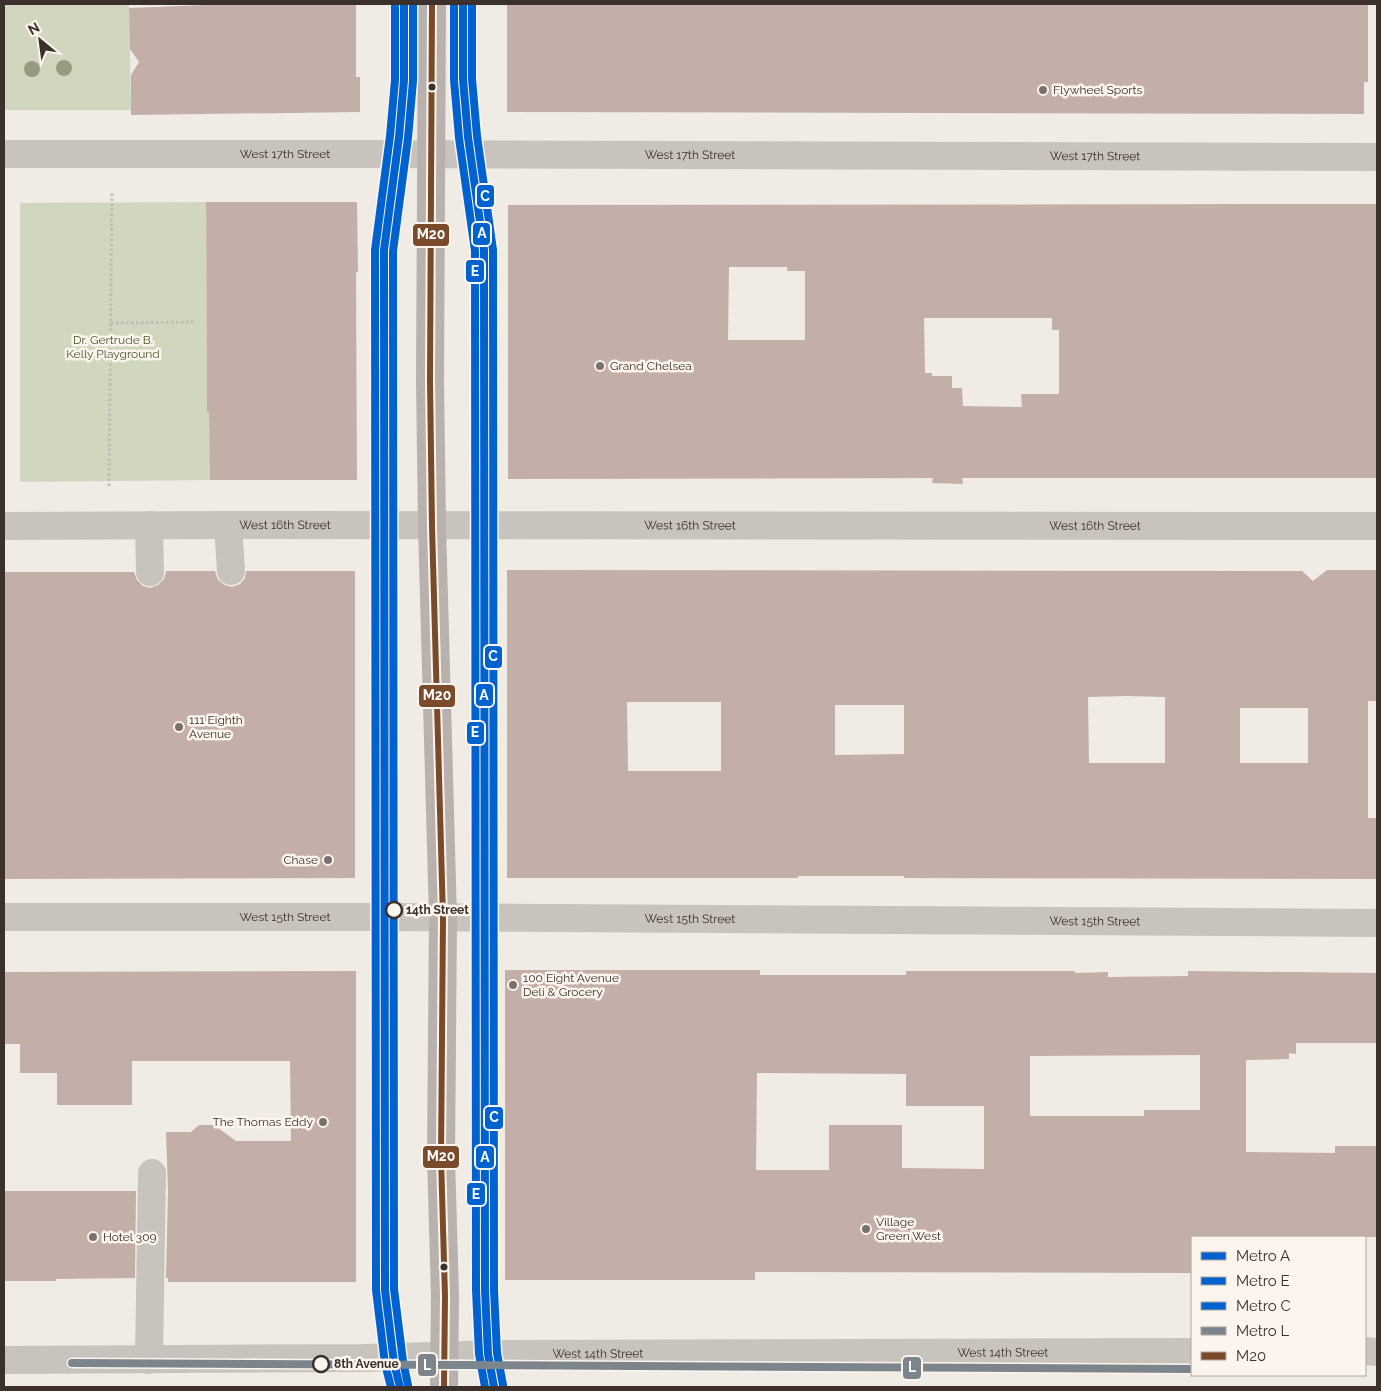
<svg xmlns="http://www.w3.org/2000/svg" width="1381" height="1391" viewBox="0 0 1381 1391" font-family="Raleway,sans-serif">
<rect width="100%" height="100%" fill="#f0ebe5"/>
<!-- green -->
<g fill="#d1d6bf">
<polygon points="4,4 129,4 131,110 4,110"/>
<polygon points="206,202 207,411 209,411 210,480 20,482 20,203"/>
</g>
<!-- building -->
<g fill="#c3afa7" fill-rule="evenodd">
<polygon points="207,4 356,4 356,77 360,77 360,112 131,115 131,75 139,62 130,49 129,8 207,5"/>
<polygon points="507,4 846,5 846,4 1368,4 1368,82 1364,82 1364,114 507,112"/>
<polygon points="206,202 357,202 358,272 356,272 357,480 210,480 209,411 207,412"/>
<path d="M1377,204V478H962L963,484L932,483L933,478L508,479V205ZM729,267H787V271H805V340H728ZM924,318H1052V330H1059V394H1021L1022,407L963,406L962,388H952V376H932V373H925Z"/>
<path d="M507,570L1302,571L1313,581L1327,570H1377V701H1368V818H1377V879L904,878V876H798V878H507ZM1127,696L1165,697V763H1089L1088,697ZM627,702H721V771H628ZM835,705H904V754L835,755ZM1240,708H1308V763H1240Z"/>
<polygon points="166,571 215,571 218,580 225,585 232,587 240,584 245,578 246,571 355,571 355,878 4,879 4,572 134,572 137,580 143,586 150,588 158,585 164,579"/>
<path d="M505,970H760V975H906V971H1075V973L1108,972V977L1188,976V971L1377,973V1043H1296V1054L1289,1053V1059L1246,1060V1152L1335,1153V1146H1377V1237H1192V1273L755,1272V1280H505ZM1200,1055V1110H1144V1116H1030V1056ZM757,1073L906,1074V1106H984V1169L902,1168V1125H829V1170H756Z"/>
<polygon points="356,971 356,1282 168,1282 168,1278 166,1278 168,1191 166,1132 191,1132 199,1125 214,1125 236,1141 291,1141 290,1061 132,1061 132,1105 57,1105 57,1073 20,1073 20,1044 4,1044 4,972"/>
<polygon points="4,1191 136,1191 135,1278 56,1279 56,1281 4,1281"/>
</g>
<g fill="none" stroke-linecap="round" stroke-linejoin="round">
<!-- path -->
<g stroke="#c2bbb6" stroke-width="3" stroke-dasharray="2.5 2.5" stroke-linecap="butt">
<polyline points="111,323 194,322"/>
<polyline points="109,486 112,193"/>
</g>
<!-- minor -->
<g stroke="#c9c3be" stroke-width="28">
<path id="s1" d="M4,154H368L1377,157"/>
<polyline points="149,525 150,572"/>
<polyline points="228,525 231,571"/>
<path id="s2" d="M4,526L228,525L1377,526"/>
<path id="s3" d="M4,917H377L1377,923"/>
<polyline points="1365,1351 1377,1352"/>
<path id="s4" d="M4,1360L365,1358L500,1354L1192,1352"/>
<polyline points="149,1360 152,1173"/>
</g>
<!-- major -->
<polyline stroke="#b8b1ad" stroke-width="28" points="432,4 430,380 432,526 443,918 441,1158 445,1296 444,1387"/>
<defs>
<polyline id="bus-1" points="432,4 430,380 432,526 443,918 441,1158 445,1296 444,1387"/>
</defs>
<!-- bus-1 casing -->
<use href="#bus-1" stroke="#fbf5ee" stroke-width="10"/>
<!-- bus-1 -->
<use href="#bus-1" stroke="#7a4b2a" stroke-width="6"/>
<defs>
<g id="metro-1">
<polyline points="463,4 463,79 468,137 484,250 485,1290 488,1354 494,1387"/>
<polyline points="400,1387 394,1363 385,1290 384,250 399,137 404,80 404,4"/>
</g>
<g id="metro-2">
<polyline points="454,4 454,80 459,138 475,251 476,1290 479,1354 485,1387"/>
<polyline points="408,1385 403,1361 394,1289 393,251 408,138 413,81 413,4"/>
</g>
<g id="metro-3">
<polyline points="472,4 472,79 477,136 493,250 494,1290 497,1353 503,1385"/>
<polyline points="391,1387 385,1364 376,1290 375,250 390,136 395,80 395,4"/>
</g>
<polyline id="metro-4" points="72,1363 1192,1369"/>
</defs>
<!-- metro-1 casing -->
<use href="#metro-1" stroke="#fbf5ee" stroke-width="11"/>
<!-- metro-2 casing -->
<use href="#metro-2" stroke="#fbf5ee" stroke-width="11"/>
<!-- metro-3 casing -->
<use href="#metro-3" stroke="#fbf5ee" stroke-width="11"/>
<!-- metro-4 casing -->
<use href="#metro-4" stroke="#fbf5ee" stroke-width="11"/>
<!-- metro-1 -->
<use href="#metro-1" stroke="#0062cf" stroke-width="8"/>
<!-- metro-2 -->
<use href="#metro-2" stroke="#0062cf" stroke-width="8"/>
<!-- metro-3 -->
<use href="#metro-3" stroke="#0062cf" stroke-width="8"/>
<!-- metro-4 -->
<use href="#metro-4" stroke="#7c858c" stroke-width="8"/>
</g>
<!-- trees -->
<g fill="#959b80">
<circle cx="64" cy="68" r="8"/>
<circle cx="32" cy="69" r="8"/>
</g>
<!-- markers -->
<g fill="#3b302b" stroke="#fbf5ee" stroke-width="2">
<circle cx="432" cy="87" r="4.5"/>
<circle cx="444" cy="1267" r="4.5"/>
</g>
<g fill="#7a716c" stroke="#fbf5ee" stroke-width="2">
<circle cx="1043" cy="90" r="5"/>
<circle cx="600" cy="366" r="5"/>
<circle cx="179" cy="727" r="5"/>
<circle cx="328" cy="860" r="5"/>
<circle cx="513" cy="985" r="5"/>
<circle cx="323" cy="1122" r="5"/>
<circle cx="866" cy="1229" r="5"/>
<circle cx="93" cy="1237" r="5"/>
</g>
<g fill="#fbf5ee" stroke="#3b302b" stroke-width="2.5">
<circle cx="394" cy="910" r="8"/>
<circle cx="321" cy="1364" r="8"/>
</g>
<g text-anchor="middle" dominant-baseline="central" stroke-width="5" stroke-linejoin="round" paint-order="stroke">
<!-- poi labels -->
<g font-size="12" fill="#3b302b" stroke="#fbf5ee" text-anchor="start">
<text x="1053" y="90">Flywheel Sports</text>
<text x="610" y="366">Grand Chelsea</text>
<text x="189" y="720">111 Eighth<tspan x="189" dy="14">Avenue</tspan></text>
<text x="318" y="860" text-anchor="end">Chase</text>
<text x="523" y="978">100 Eight Avenue<tspan x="523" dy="14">Deli &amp; Grocery</tspan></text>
<text x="313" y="1122" text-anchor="end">The Thomas Eddy</text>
<text x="876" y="1222">Village<tspan x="876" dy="14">Green West</tspan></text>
<text x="103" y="1237">Hotel 309</text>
</g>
<!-- street labels -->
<g font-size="12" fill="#3b302b" stroke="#fbf5ee">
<text stroke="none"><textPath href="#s1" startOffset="281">West 17th Street</textPath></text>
<text stroke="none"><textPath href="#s1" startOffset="686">West 17th Street</textPath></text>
<text stroke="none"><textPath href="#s1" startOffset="1091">West 17th Street</textPath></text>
<text stroke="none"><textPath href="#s2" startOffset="281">West 16th Street</textPath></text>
<text stroke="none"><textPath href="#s2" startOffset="686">West 16th Street</textPath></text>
<text stroke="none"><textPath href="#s2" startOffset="1091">West 16th Street</textPath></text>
<text stroke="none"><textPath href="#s3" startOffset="281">West 15th Street</textPath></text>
<text stroke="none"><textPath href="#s3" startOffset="686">West 15th Street</textPath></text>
<text stroke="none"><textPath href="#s3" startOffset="1091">West 15th Street</textPath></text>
<text stroke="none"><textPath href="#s4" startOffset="999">West 14th Street</textPath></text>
<text stroke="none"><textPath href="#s4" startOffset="594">West 14th Street</textPath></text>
</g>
<!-- park labels -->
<g font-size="12" fill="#4a5a2e" stroke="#fbf5ee">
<text x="113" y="340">Dr. Gertrude B.<tspan x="113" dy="14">Kelly Playground</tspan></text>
</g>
<!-- stop labels -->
<g font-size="12" font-weight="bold" fill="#3b302b" stroke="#fbf5ee" text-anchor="start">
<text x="406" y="910">14th Street</text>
<text x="334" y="1364">8th Avenue</text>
</g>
</g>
<g stroke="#fbf5ee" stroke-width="2">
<rect x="476" y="184" width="19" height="24" rx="5" fill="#0062cf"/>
<rect x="472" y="222" width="19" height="24" rx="5" fill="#0062cf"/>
<rect x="412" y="223" width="38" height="24" rx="5" fill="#7a4b2a"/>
<rect x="465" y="259" width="20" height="24" rx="5" fill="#0062cf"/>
<rect x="484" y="645" width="19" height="24" rx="5" fill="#0062cf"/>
<rect x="475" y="683" width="19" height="24" rx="5" fill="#0062cf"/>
<rect x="418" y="684" width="38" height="24" rx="5" fill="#7a4b2a"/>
<rect x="466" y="721" width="19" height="24" rx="5" fill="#0062cf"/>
<rect x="484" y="1106" width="20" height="24" rx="5" fill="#0062cf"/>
<rect x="422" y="1145" width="38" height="24" rx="5" fill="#7a4b2a"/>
<rect x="475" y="1145" width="20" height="24" rx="5" fill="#0062cf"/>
<rect x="466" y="1182" width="20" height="24" rx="5" fill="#0062cf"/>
<rect x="417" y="1353" width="20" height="24" rx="5" fill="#7c858c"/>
<rect x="902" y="1356" width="20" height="24" rx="5" fill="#7c858c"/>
</g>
<g font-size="14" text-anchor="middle" font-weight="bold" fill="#fff">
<text x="485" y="201">C</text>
<text x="482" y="238">A</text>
<text x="431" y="239">M20</text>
<text x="475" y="276">E</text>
<text x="493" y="661">C</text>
<text x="484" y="700">A</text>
<text x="437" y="700">M20</text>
<text x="475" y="737">E</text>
<text x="494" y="1122">C</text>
<text x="441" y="1161">M20</text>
<text x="485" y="1162">A</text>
<text x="476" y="1199">E</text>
<text x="427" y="1370">L</text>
<text x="912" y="1372">L</text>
</g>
<!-- border -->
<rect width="1381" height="1391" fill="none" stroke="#3b302b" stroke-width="10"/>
<!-- legend -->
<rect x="1191" y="1236" width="175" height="140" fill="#fbf5ee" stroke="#aea6a0"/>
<rect x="1201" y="1252" width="25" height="8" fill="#0062cf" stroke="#aea6a0"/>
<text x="1236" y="1261" font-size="15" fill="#3b302b">Metro A</text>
<rect x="1201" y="1277" width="25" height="8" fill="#0062cf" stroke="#aea6a0"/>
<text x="1236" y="1286" font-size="15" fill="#3b302b">Metro E</text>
<rect x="1201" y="1302" width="25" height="8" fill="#0062cf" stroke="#aea6a0"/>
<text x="1236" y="1311" font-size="15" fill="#3b302b">Metro C</text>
<rect x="1201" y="1327" width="25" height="8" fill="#7c858c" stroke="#aea6a0"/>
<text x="1236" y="1336" font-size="15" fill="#3b302b">Metro L</text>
<rect x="1201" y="1352" width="25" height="8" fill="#7a4b2a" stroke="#aea6a0"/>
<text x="1236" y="1361" font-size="15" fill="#3b302b">M20</text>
<!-- north arrow -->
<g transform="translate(40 40) rotate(331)" stroke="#fbf5ee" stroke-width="4" paint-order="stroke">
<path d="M0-4L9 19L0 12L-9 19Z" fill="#3b302b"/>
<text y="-8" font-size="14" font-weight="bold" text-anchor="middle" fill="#3b302b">N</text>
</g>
</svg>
